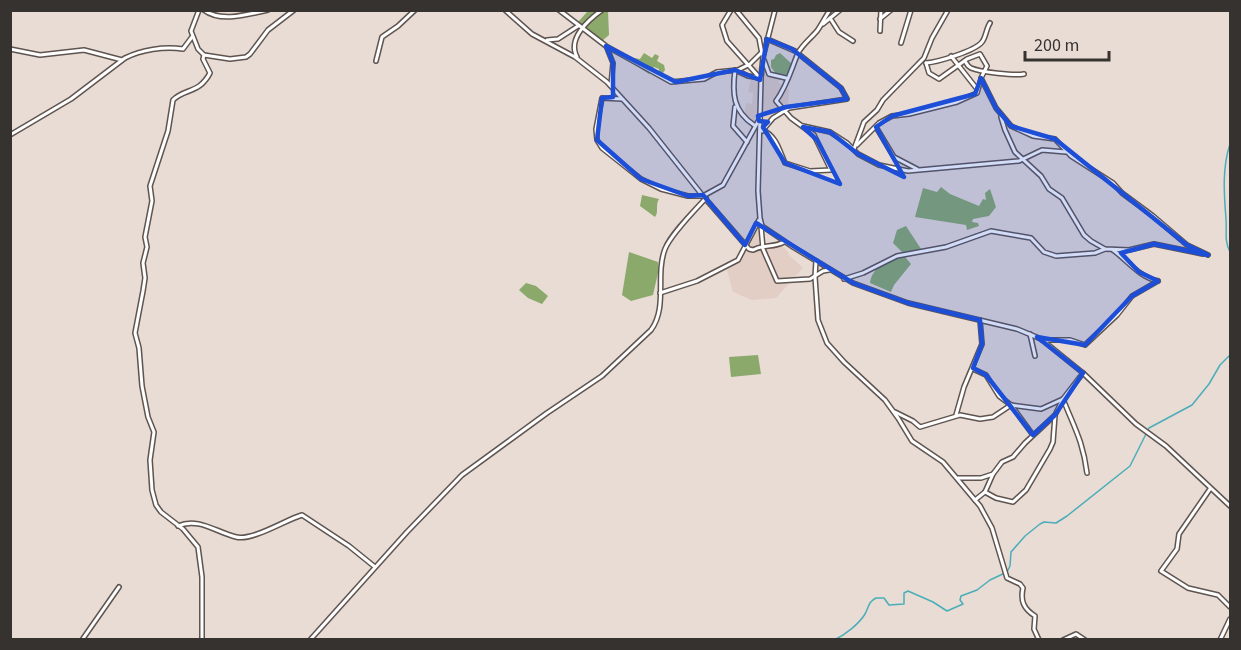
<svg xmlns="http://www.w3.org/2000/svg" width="1241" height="650" viewBox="0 0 1241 650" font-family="'Source Sans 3',sans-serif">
<rect width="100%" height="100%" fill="#e8dcd5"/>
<!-- built -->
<g fill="#e2cec4">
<polygon points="754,66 768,71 769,75 779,78 779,83 789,90 788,109 769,124 750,120 750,117 744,116 746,103 752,104 753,93 748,92"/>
<polygon points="754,229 759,231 759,249 771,248 780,244 789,253 788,254 803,268 776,298 752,300 733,292 727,270 739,261"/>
</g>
<!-- forest -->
<g fill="#8aa96a">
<polygon points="588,11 608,11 609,35 602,41 578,22"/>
<polygon points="644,53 652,58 655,54 659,56 657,61 664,65 665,70 661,76 659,75 659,69 654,67 649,74 634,64 634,58 640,59"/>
<path d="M780,53L793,65L788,75C780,79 775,73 771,67V60L774,59L776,55Z"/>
<polygon points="941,187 950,194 979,206 983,199 986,200 985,193 990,189 996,207 989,216 973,219 972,222 978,223 979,226 967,230 966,225 915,217 923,188 937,192"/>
<path d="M642,195L659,199C655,205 659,212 655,217L640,206Z"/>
<polygon points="906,226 923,252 905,255 893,243 897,230"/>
<polygon points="629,252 658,262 658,273 653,295 631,301 622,295"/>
<path d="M905,257L911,264L894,285L891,292L870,283C872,266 890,259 905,257Z"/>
<polygon points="526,283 536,286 548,296 542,304 528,298 519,290"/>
<polygon points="758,355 761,374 731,377 729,357"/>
</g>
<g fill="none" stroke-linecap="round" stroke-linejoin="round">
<!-- stream -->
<g stroke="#4aaeb9" stroke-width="1.5">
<path d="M1230,144C1222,168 1224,194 1226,219C1227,232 1224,240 1230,252"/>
<path d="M834,640C845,635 859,624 865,614C869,607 868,602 876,598H884L889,605L904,604V593L908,591L933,602L947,611L963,604L960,600L961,596L977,590L990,580L1007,572L1010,566L1011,552L1025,536L1040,524L1044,522L1056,523L1067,516L1130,466L1149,428L1192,405L1209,384L1220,365L1230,355"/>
</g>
<defs>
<g id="minor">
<polyline points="199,10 191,31 198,49 204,55 230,59 246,57 250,54 268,30 294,10"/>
<path d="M204,10C221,23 249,14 268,10"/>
<path d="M505,10L532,34L575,57L607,82L649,128L703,196L749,249L753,250C764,244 773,248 784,242"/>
<polyline points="559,10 606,46 671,82 704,79 717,72 738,70 750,64 762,52"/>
<polyline points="731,10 722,25 727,41 759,77"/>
<polyline points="736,10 759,38 762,54"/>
<polyline points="775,10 763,57 761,78 758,191 760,218 762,226 793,247 853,283 908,303 1017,329 1041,339 1083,373 1136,424 1166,446 1230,506"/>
<polyline points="830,18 839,32 853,41"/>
<polyline points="880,19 891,10"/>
<polyline points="823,24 840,10"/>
<polyline points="880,31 881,10"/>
<polyline points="547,40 558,39 578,26"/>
<polyline points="901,43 911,10"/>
<polyline points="607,48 613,63 611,85"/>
<polyline points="10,49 40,55 84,50 122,60"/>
<polyline points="951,56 977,89"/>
<path d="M577,57C567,39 588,20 602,10"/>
<polyline points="764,60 769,74 786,78"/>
<polyline points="376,61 382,37 398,26 415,10"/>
<path d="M965,61C967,64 967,66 971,68C980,72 1015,76 1024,74"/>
<polyline points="926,63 929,73 939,79 967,59 980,54 987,66 981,78 996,108 1011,126 1033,136 1055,139 1071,156 1113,183 1122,193 1153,216 1187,245 1208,255"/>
<path d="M926,63C938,62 975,51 982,42C986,37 986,29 990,23"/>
<polyline points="622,99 602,98 596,129 597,140 602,148 641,179 661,189 688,196 703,196 723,185 760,118"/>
<polyline points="735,107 733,126 747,142"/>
<polyline points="1001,117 1005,130 1015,152 1041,176 1049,189 1062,198 1084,235 1091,241 1105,249 1129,250 1154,244 1203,254"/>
<path d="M754,125C733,111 732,94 735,70L748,76L761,78"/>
<polyline points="803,126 830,132 847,143 858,154 879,165 908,171 1019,161 1042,150 1066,152"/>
<polyline points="876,127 894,157 917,169"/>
<path d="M763,130C777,137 779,150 785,163L810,171L831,170L814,135L791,118L776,101C787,86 791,70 798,53C802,45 811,38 817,31C822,24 825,17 830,10"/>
<polyline points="762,131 773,118 789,108 847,99 841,88 795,51 767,39"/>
<path d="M10,135L71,99L125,58C141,50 164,46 183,49L192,37"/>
<polyline points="857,145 879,123 892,116 909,114 957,102 977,93 981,79"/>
<polyline points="854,149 864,122 877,110 883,100 924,58 932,38 948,10"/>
<polyline points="761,226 763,249 777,281 810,279 823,271 829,270"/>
<path d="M1113,250C1128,261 1139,277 1158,281"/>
<path d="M816,261L815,277L818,320L827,343L844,362L885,400L898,418L912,441L943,462L980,506L992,528L1007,578L1020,584L1023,588C1020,601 1024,609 1035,616L1034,629L1039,640"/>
<polyline points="844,279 863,273 897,256 946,247 991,231 1031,238 1044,252 1056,256 1095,253 1105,249"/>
<polyline points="660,293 697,281 738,260 759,220"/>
<polyline points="1030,334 1035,356"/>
<polyline points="1042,340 1070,340 1085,345 1117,315 1132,296 1158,281"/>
<polyline points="973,369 986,375 999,396 1011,405 1033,435"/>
<path d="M895,412L913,421L920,427L960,415L980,419L993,417L1011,405L1041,409L1063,399C1074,427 1083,441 1087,473"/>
<polyline points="956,415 964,387 982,344 980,320"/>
<polyline points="958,478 981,478 993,474 1002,462 1013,457 1025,443 1054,416"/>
<polyline points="1210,489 1179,534 1177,549 1161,571 1188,588 1218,595 1230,607"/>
<polyline points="985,492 993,474"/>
<polyline points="975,500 985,492 996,498 1013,502 1026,490 1050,449 1053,442 1055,415 1063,399 1083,373"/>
<path d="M178,526C198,517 216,532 236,537C253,541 285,520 302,515L349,546L375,567"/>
<polyline points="82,640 119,587"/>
<path d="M202,640V577L198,547L183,529L161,512L156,505L152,490L150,460L154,432L148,417L142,386L139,348L135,333L143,291L145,278L143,263L147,247L145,237L152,201L150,186L168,131L173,100C185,88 199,94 210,73L203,59L204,55"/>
<path d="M310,640L407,532L462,475L547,413L602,376L651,330C668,307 655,275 665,249C671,234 694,211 706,198"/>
<polyline points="1063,640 1076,634 1085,640"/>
<polyline points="1220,640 1230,619"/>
</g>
</defs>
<!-- minor casing -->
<use href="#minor" stroke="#5f544f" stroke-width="6"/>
<!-- minor -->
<use href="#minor" stroke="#fff" stroke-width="3"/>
</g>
<!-- marked area -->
<path fill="#1d4ed8" fill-opacity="0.2" stroke="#1d4ed8" stroke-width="4.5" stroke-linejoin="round" d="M767,39L792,49L841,88L847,99L786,107L758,116L759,121L768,122L763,127L785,163L840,184L817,140L803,127L830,132L858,154L904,177L876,127L892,116L975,94L981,78L996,108L1011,126L1055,139L1187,245L1208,255L1154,244L1121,253L1139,272L1158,281L1132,296L1085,345L1037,337L1083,373L1055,415L1033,435L986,375L973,368L982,344L980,320L908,303L853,283L756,223L745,245L703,195L688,196L641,179L597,140L602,98L613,97V63L606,46L676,82L735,70L760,80Z"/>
<!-- border -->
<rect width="1241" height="650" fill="none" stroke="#36322f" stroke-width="24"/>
<!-- scale -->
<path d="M1025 51v9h84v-9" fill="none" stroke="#36322f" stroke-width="3"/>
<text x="1034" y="51" font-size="18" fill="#36322f" stroke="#e8dcd5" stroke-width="4.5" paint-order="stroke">200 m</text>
</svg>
